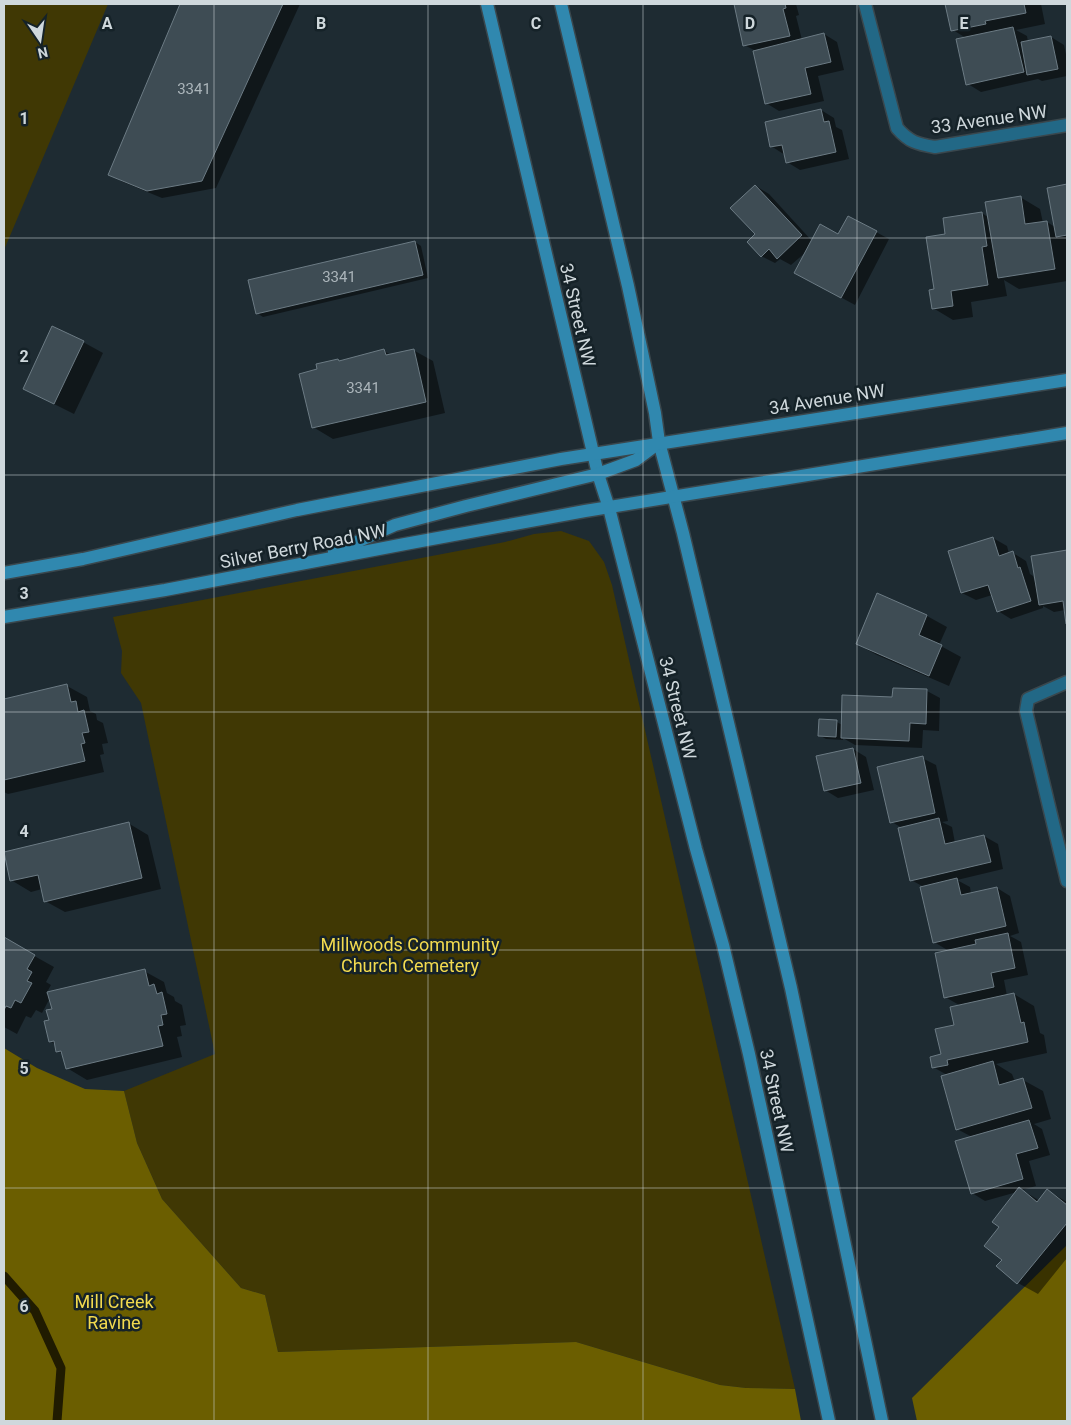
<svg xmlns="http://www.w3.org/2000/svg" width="1071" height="1425" viewBox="0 0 1071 1425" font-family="Roboto,sans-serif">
<rect width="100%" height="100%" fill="#1e2b32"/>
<!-- green -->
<g fill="#403804">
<polygon points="4,4 108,4 4,250"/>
<polygon points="561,531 589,541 604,562 612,585 795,1389 746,1388 720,1385 576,1342 278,1352 265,1295 241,1288 162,1199 137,1143 124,1091 215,1054 141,703 121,673 122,651 113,617 505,542 534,534"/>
</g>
<!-- forest -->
<g fill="#6b5e00">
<polygon points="4,1048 37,1068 85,1089 124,1091 137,1143 162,1199 241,1288 265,1295 278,1352 576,1342 720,1385 746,1388 795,1389 801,1421 4,1421"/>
<polygon points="1067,1245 1067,1421 917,1421 912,1398"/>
</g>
<!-- shadow -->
<g fill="#0007">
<polygon points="182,4 300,4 216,188 162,198 123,182 110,174"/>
<polygon points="735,4 796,4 799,15 796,16 802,40 824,34 837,42 844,70 818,76 824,101 779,111 766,103 754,50 744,45"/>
<polygon points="947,4 1041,4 1045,24 1016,30 1027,36 1028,42 1051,37 1064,45 1067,59 1067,76 1042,81 1038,79 981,92 968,84 966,38 953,30"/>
<polygon points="821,110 834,118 836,127 842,130 849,159 800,170 787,162 785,155 771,146"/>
<polygon points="1067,185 1067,281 1019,289 1004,280 1007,296 971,302 973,317 953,320 933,308 947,235 982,213 989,218 1020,197 1040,209 1043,223 1047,222 1055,227 1049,189"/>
<polygon points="756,186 769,194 812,241 839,236 876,232 889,239 855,305 809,280 806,252 791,265 780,259 775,263 761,256 757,234"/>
<polygon points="415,242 421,246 428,278 263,317 257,313"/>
<polygon points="83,342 103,353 74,414 24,389"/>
<polygon points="413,350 433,361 445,413 333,439 313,427 318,370 338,360 341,362 384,351 391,355"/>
<polygon points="993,538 1007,546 1009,554 1013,553 1026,561 1030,574 1033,576 1035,582 1037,582 1033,557 1067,551 1067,622 1065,610 1054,612 1043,606 1043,608 1011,619 998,611 992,595 976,600 962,593"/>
<polygon points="878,595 927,616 947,627 939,645 961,657 949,686 877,655 857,644"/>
<polygon points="67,686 87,697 90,711 96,714 97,720 103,723 108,743 102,744 104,754 100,755 104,772 8,794 4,792 4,700"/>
<polygon points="927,691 940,698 939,731 923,730 922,748 855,745 843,738 843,740 826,739 819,735 820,721 837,722 842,725 894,698"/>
<polygon points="853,749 866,757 874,790 838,798 825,790"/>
<polygon points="922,758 936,765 948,821 942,822 952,827 955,843 984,836 998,844 1003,869 957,880 970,887 971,894 997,888 1010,896 1019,933 1010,936 1021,942 1028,975 1004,980 1007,996 1014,994 1034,1006 1040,1033 1044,1035 1047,1053 996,1064 1012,1074 1015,1082 1023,1080 1043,1091 1051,1119 1034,1124 1042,1129 1050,1155 1029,1161 1036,1186 1022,1190 1040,1201 1048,1191 1067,1202 1067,1258 1038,1294 1018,1283 998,1266 1003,1260 1000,1227 1017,1192 985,1201 972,1193 972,1137 957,1129 947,1075 933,1067 942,1055 956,1026 961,1006 945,997 949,951 934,942 924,887 911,880 902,828 892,822"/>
<polygon points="128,823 148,835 161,889 65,912 45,901 42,889 31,892 11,880"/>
<polygon points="4,939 54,967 46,982 51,985 46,994 144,971 164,982 167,993 174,997 175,1001 182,1005 186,1025 180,1026 182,1036 177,1037 182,1057 87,1080 67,1068 63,1054 57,1051 56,1045 50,1041 50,1021 53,1010 50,998 42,1013 36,1010 31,1018 26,1016 17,1034 4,1027"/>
</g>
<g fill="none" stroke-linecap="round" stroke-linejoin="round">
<!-- stream -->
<polyline stroke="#201b00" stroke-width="9" points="4,1276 35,1311 61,1368 57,1421"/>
</g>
<!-- building -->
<g fill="#3e4c54" stroke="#6c7b84">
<polygon points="180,4 283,4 202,181 147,191 108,175"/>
<polygon points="734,4 785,4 786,8 783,9 790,36 743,46"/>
<polygon points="945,4 1024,4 1026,13 985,21 986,24 951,31"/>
<polygon points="1013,27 1024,72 966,85 956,39"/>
<polygon points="824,33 831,62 805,68 811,94 765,104 753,51"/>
<polygon points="1051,36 1058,69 1027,75 1021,42"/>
<polygon points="821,109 824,122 829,121 836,152 786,163 782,145 770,147 765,122"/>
<polygon points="1067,184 1067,235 1056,237 1047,188"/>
<polygon points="755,185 802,235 777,259 769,249 761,257 747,242 755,234 730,208"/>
<polygon points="1021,196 1025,224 1047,221 1055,269 998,278 985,202"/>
<polygon points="982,212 987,246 982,247 988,285 951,291 953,306 932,309 929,290 934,289 926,237 945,234 943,218"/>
<polygon points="848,216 877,231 841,298 794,273 820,224 838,234"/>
<polygon points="415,241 423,275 256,314 248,280"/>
<polygon points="52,326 84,341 54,404 23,389"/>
<polygon points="384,349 386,355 414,349 426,402 312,428 299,374 317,369 316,364 338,359 339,361"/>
<polygon points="993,537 999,556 1013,551 1018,568 1020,567 1031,601 997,612 988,585 961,593 948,551"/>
<polygon points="1067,550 1067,624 1066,624 1063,601 1039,605 1031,556"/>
<polygon points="877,593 927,615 919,635 942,645 929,676 856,644"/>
<polygon points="67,684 71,702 76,701 78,712 84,710 89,732 82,733 85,743 81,744 85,761 4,780 4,699"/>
<polygon points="893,688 927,689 926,724 910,723 909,741 841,738 842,695 892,697"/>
<polygon points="819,719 837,720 836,737 818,736"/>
<polygon points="853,748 861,783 824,791 816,756"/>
<polygon points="923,756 935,813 890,823 877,767"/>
<polygon points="939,818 945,844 984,835 991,862 910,881 898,828"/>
<polygon points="129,822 142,878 44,902 38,875 10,881 4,852"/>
<polygon points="957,878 961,895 997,887 1006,926 933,943 920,887"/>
<polygon points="1008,933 1015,968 991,973 994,987 944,998 935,953 976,944 975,940"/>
<polygon points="4,937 35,955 27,969 32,972 27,981 32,983 21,1003 15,1000 11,1008 6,1006 4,1010"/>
<polygon points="145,969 149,986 154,984 157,994 162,992 167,1014 161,1015 163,1025 158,1026 163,1046 66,1069 61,1051 56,1052 54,1041 49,1042 44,1021 49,1020 46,1010 52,1009 47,992"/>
<polygon points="1014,993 1021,1023 1024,1022 1028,1042 947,1060 948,1065 932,1068 930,1057 941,1054 935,1029 954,1025 950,1007"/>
<polygon points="993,1061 999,1085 1023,1078 1032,1108 956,1130 941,1076"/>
<polygon points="1029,1120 1038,1148 1016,1154 1023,1179 971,1194 955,1141"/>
<polygon points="1019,1187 1037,1202 1047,1189 1067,1205 1067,1223 1017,1284 996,1266 1002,1260 984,1246 999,1227 992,1222"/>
</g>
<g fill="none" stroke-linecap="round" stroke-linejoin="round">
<defs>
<g id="street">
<path d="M865,4L897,128C909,142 917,144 935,147L1067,125"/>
<polyline points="1067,682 1028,699 1026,711 1067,881"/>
</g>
<g id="secondary">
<polyline points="487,4 598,474 609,508 696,849 723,945 749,1054 829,1421"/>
<polyline points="561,4 628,286 655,413 659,442 683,533 791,988 882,1421"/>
<polyline points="334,552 395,525 466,506 598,474 636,460 656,445"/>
<polyline points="4,573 83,559 297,510 561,459 1067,380"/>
<polyline points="4,617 165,590 405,544 585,511 1067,433"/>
</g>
</defs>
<!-- street casing -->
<use href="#street" stroke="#3a474d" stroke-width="15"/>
<!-- secondary casing -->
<use href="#secondary" stroke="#3a474d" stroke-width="15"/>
<!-- street -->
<use href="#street" stroke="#226886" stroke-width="12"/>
<!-- secondary -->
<use href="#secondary" stroke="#3088af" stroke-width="12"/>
</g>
<!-- grid -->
<path fill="none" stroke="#cfd8dc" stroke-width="1" stroke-opacity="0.55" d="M214,4V1421M428,4V1421M643,4V1421M857,4V1421M4,238H1067M4,475H1067M4,712H1067M4,950H1067M4,1188H1067"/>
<g text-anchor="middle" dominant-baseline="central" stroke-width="5" stroke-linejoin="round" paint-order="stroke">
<!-- number labels -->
<g font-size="15" fill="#abb5ba">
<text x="194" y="89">3341</text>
<text x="339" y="277">3341</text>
<text x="363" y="388">3341</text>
</g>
<!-- street labels -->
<g font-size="18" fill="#cfd8dc" stroke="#152228">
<text transform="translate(989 119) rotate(-8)">33 Avenue NW</text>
<text transform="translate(578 315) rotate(77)">34 Street NW</text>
<text transform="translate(827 399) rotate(-9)">34 Avenue NW</text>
<text transform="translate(303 546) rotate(-11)">Silver Berry Road NW</text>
<text transform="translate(678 708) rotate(76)">34 Street NW</text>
<text transform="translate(777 1101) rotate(78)">34 Street NW</text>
</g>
<!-- park labels -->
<g font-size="18" fill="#f2da4f" stroke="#152228">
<text x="410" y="944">Millwoods Community<tspan x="410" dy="21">Church Cemetery</tspan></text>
<text x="114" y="1301">Mill Creek<tspan x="114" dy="21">Ravine</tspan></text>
</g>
</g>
<g font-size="16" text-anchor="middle" font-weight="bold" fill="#cfd8dc" stroke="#152228" stroke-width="5" stroke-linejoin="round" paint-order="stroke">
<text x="107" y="29">A</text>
<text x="321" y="29">B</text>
<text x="536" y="29">C</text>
<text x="750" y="29">D</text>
<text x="964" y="29">E</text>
<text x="24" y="124">1</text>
<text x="24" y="362">2</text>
<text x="24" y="599">3</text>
<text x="24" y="837">4</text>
<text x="24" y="1074">5</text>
<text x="24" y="1312">6</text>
</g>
<!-- border -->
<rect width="1071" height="1425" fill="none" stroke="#cfd8dc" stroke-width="10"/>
<!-- north arrow -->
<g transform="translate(40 40) rotate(167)" stroke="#152228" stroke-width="4" paint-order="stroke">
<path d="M0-4L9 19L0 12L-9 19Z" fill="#cfd8dc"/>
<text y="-8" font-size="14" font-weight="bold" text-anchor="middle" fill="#cfd8dc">N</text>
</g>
</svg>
